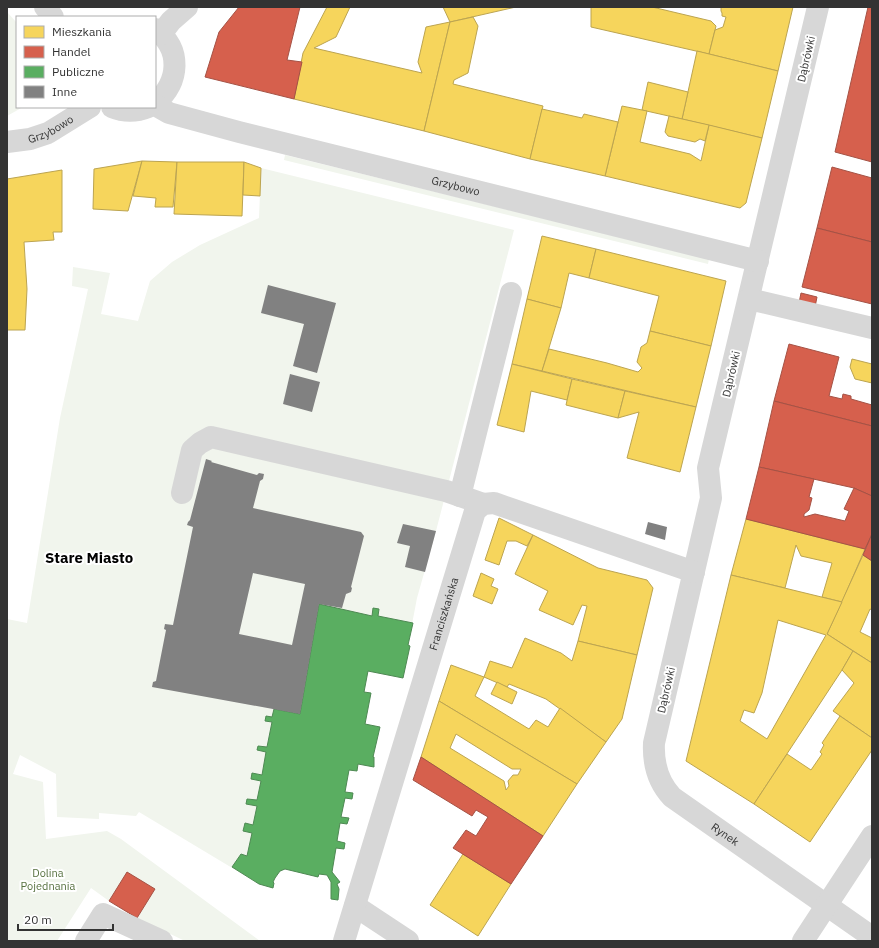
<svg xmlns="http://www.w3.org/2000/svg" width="879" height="948" viewBox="0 0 879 948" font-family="'IBM Plex Sans',sans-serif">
<rect width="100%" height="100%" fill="#fff"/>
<!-- green -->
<g fill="#f1f5ed">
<polygon points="7,12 17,23 17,107 23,107 7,116"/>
<polygon points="285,155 709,259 708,264 284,160"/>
<path d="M261,168L514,230L436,531L417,598L408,645L410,646L403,678L368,672L364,692L371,693L365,724L373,756L374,757V767L358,764L349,770L345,792L353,793L352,799H345L341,817L349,818L347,824H340L337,841L345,843L344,849L336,848L332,872L340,882L337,884L339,889L338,900L331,899V882L327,875L319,874L318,877L285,869C275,874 275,879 273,888L259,884L139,812L136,816L99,813V819L57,817L56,774L20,755L13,774L43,782L46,839L107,831L121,839L260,941H185L137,918L155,889L109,901L91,888L57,941H7V619L27,623L60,418L88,289L72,286L73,267L110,273L101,314L138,321L150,281L172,262L200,245L259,218Z"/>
</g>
<!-- homes -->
<g fill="#f6d55c" stroke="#bca450" fill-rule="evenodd">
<polygon points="327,7 350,7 336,37 314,48 422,73 418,62 426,27 450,22 424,131 294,99 303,53"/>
<polygon points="443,7 516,7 450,22"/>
<polygon points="591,7 652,7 711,21 716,26 709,54 591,27"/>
<polygon points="721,7 793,7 778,71 709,54 715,30 723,27 726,17 722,16 722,13 721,11"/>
<polygon points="473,17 478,26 468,73 454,80 453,84 543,106 530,159 424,131 450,22"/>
<polygon points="697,51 778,71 762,138 682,119"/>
<polygon points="648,82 688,92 682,119 642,110"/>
<polygon points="622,106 647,111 640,142 690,154 701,161 709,125 762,138 746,203 740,208 605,176"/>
<polygon points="542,109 582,118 584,114 618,122 605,176 530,159"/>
<polygon points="669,116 709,125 705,141 700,139 695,142 668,136 665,132"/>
<polygon points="142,161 128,211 93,209 94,169"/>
<polygon points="142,161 177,162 173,207 155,207 156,198 133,196"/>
<polygon points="177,162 244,162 242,216 174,214"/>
<polygon points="244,162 261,168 260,196 243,195"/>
<polygon points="62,170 62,232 53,232 54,240 24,242 27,289 25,330 7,330 7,179"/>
<polygon points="542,236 596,249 589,278 569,273 561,308 527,299"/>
<polygon points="596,249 726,281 711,346 650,331 659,296 589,278"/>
<polygon points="527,299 561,308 542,371 512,364"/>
<polygon points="650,331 711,346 696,407 542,371 549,349 607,363 638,372 642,368 637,362 641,347 647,343"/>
<polygon points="852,359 872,364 872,383 855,379 850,367"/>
<polygon points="512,364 572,379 567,400 531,391 524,432 497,425"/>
<polygon points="572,379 625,391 618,418 566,405"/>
<polygon points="625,391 696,407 680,472 627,458 639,412 618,418"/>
<polygon points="499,518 533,535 527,546 516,541 507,541 499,565 485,560"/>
<polygon points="746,519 865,549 842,602 822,597 832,563 801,556 796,545 785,588 731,575"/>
<polygon points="533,535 598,568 647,580 653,588 637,655 578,641 587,606 582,605 573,625 539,610 548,591 515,574"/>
<polygon points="863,555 872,561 872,610 870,609 860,632 872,638 872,663 827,634"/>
<polygon points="481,573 494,579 491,586 498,589 492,604 473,596"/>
<path d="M731,575L842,602L827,634L853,651L842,670L754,804L686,761ZM778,620L826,635L767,739L740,721L744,710L754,713L762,693Z"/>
<polygon points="525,638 561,653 572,661 578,641 637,655 622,719 606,742 546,699 509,684 507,687 484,677 490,661 512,668"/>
<polygon points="853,651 872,663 872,738 833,711 854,683 842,670"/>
<polygon points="451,665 484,677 475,696 529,729 536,720 548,727 560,708 606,742 577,784 439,701"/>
<polygon points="497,682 517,692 512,704 491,694"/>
<path d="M439,701L577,784L543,836L421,757ZM456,734L512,769H521L518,775H513L508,781L509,786L506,790L504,781L450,748Z"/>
<polygon points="840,716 872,738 872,750 810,842 754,804 787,754 811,770 822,754 820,752 824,745 822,743"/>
<polygon points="463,854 511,884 478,936 430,905"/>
</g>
<!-- shops -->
<g fill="#d6604d" stroke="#a55245">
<polygon points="239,7 300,7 287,60 302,62 294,99 205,77 219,32"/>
<polygon points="868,7 872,7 872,162 835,152"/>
<polygon points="832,167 872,178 872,242 817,228"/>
<polygon points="817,228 872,242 872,304 802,287"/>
<polygon points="801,293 817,297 815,307 799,303"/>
<polygon points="789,344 839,357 829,396 842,399 843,394 851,396 851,399 872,405 872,426 774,401"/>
<polygon points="774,401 872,426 872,496 854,488 759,467"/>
<polygon points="759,467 814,479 809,497 812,498 809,510 804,514 804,517 815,514 845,521 849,511 844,509 854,488 872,496 872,534 865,549 746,519"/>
<polygon points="872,534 872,561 863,555"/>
<polygon points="421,757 543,836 511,884 453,848 466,830 476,836 488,817 476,810 472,816 413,780"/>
<polygon points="127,872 155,889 137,918 109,901"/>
</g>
<!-- public -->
<polygon fill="#5aae61" stroke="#4e8953" points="319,604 372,616 373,608 379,609 378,616 413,623 408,645 410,646 403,678 368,671 364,692 371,693 365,724 380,727 373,757 374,757 374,767 358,764 357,771 349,770 345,792 353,793 352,799 345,798 341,817 349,818 347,824 340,823 337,841 345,843 344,849 336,848 332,872 340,882 337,884 339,889 338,900 331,899 331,882 327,875 319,874 318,877 285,869 280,871 275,878 273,882 274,883 273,888 259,884 232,867 241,854 247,856 252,833 243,831 245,823 253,825 257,806 246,804 247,799 257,800 261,781 251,779 252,773 262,775 266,752 257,750 258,746 267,747 272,722 265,721 266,716 272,717 274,709 300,714"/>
<!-- building -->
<g fill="#818181" fill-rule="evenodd">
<polygon points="268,285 336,303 317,373 293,366 304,324 261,313"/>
<polygon points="290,374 320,382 312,412 283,404"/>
<path d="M206,459L212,461L211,462L257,475L259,473L264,474L263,479L260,481L253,508L361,532L364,536L351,587L352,588L351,592L346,594L342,608L319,604L300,714L152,687L153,682L156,681L166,630L164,629L165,624L173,625L193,527L187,525L188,522L190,520ZM253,573L305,584L292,645L239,634Z"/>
<polygon points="648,522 667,527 665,540 645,534"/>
<polygon points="403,524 436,531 425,572 405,567 410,546 397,543"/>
</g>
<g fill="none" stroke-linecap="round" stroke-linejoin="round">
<!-- minor -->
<g stroke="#d7d7d7" stroke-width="22">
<polyline points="45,7 53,17"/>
<path id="s1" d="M818,7L708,468L711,498L654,743C653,763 658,782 672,797L872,937"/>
<path d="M155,29C182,49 180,82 155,103"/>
<polyline points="161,34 171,21 187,7"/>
<path id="s2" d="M155,105L169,113L239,132L758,261"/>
<path d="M112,107C124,112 136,112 148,107"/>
<path id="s3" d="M7,142L30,139L48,133L90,107"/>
<polyline points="749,299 872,328"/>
<polyline points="182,493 192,450 200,443 211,437 446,491 483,504"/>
<polyline points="460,496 511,293"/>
<polyline points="355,906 408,941"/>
<polyline points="86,941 103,914 162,941"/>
<path id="s4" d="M344,941L475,511L483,504L494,503L694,572"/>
<polyline points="803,941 872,836"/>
</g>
</g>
<g text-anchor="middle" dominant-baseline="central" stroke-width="4" stroke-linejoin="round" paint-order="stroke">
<!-- street labels -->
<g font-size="11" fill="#333" stroke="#fff">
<text transform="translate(806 59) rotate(-77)">Dąbrówki</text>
<text stroke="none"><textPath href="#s3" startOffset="46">Grzybowo</textPath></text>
<text stroke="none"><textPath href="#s2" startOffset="312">Grzybowo</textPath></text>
<text transform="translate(731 374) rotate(-77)">Dąbrówki</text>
<text stroke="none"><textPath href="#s4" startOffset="342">Franciszkańska</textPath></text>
<text transform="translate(666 690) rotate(-77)">Dąbrówki</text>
<text stroke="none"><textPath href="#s1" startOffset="879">Rynek</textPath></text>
</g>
<!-- park labels -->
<g font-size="11" fill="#56703f" stroke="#fff">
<text x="48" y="873">Dolina<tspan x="48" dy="13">Pojednania</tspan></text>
</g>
<!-- district labels -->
<g font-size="15" font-weight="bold" fill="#000" stroke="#fff">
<text x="89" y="557">Stare Miasto</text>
</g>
</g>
<!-- border -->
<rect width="879" height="948" fill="none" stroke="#333333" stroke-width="16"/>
<!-- legend -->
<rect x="16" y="16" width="140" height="92" fill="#ffffff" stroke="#adadad"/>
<rect x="24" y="26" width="20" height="12" fill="#f6d55c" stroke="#adadad"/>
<text x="52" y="36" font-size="12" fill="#333333">Mieszkania</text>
<rect x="24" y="46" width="20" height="12" fill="#d6604d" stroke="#adadad"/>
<text x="52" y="56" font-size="12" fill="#333333">Handel</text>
<rect x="24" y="66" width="20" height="12" fill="#5aae61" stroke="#adadad"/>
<text x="52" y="76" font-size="12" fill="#333333">Publiczne</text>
<rect x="24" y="86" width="20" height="12" fill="#818181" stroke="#adadad"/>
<text x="52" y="96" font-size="12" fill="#333333">Inne</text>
<!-- scale -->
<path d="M18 924v6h95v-6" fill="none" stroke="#333333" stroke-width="2"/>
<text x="24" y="924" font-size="12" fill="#333333" stroke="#ffffff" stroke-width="3" paint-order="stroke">20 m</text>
</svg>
